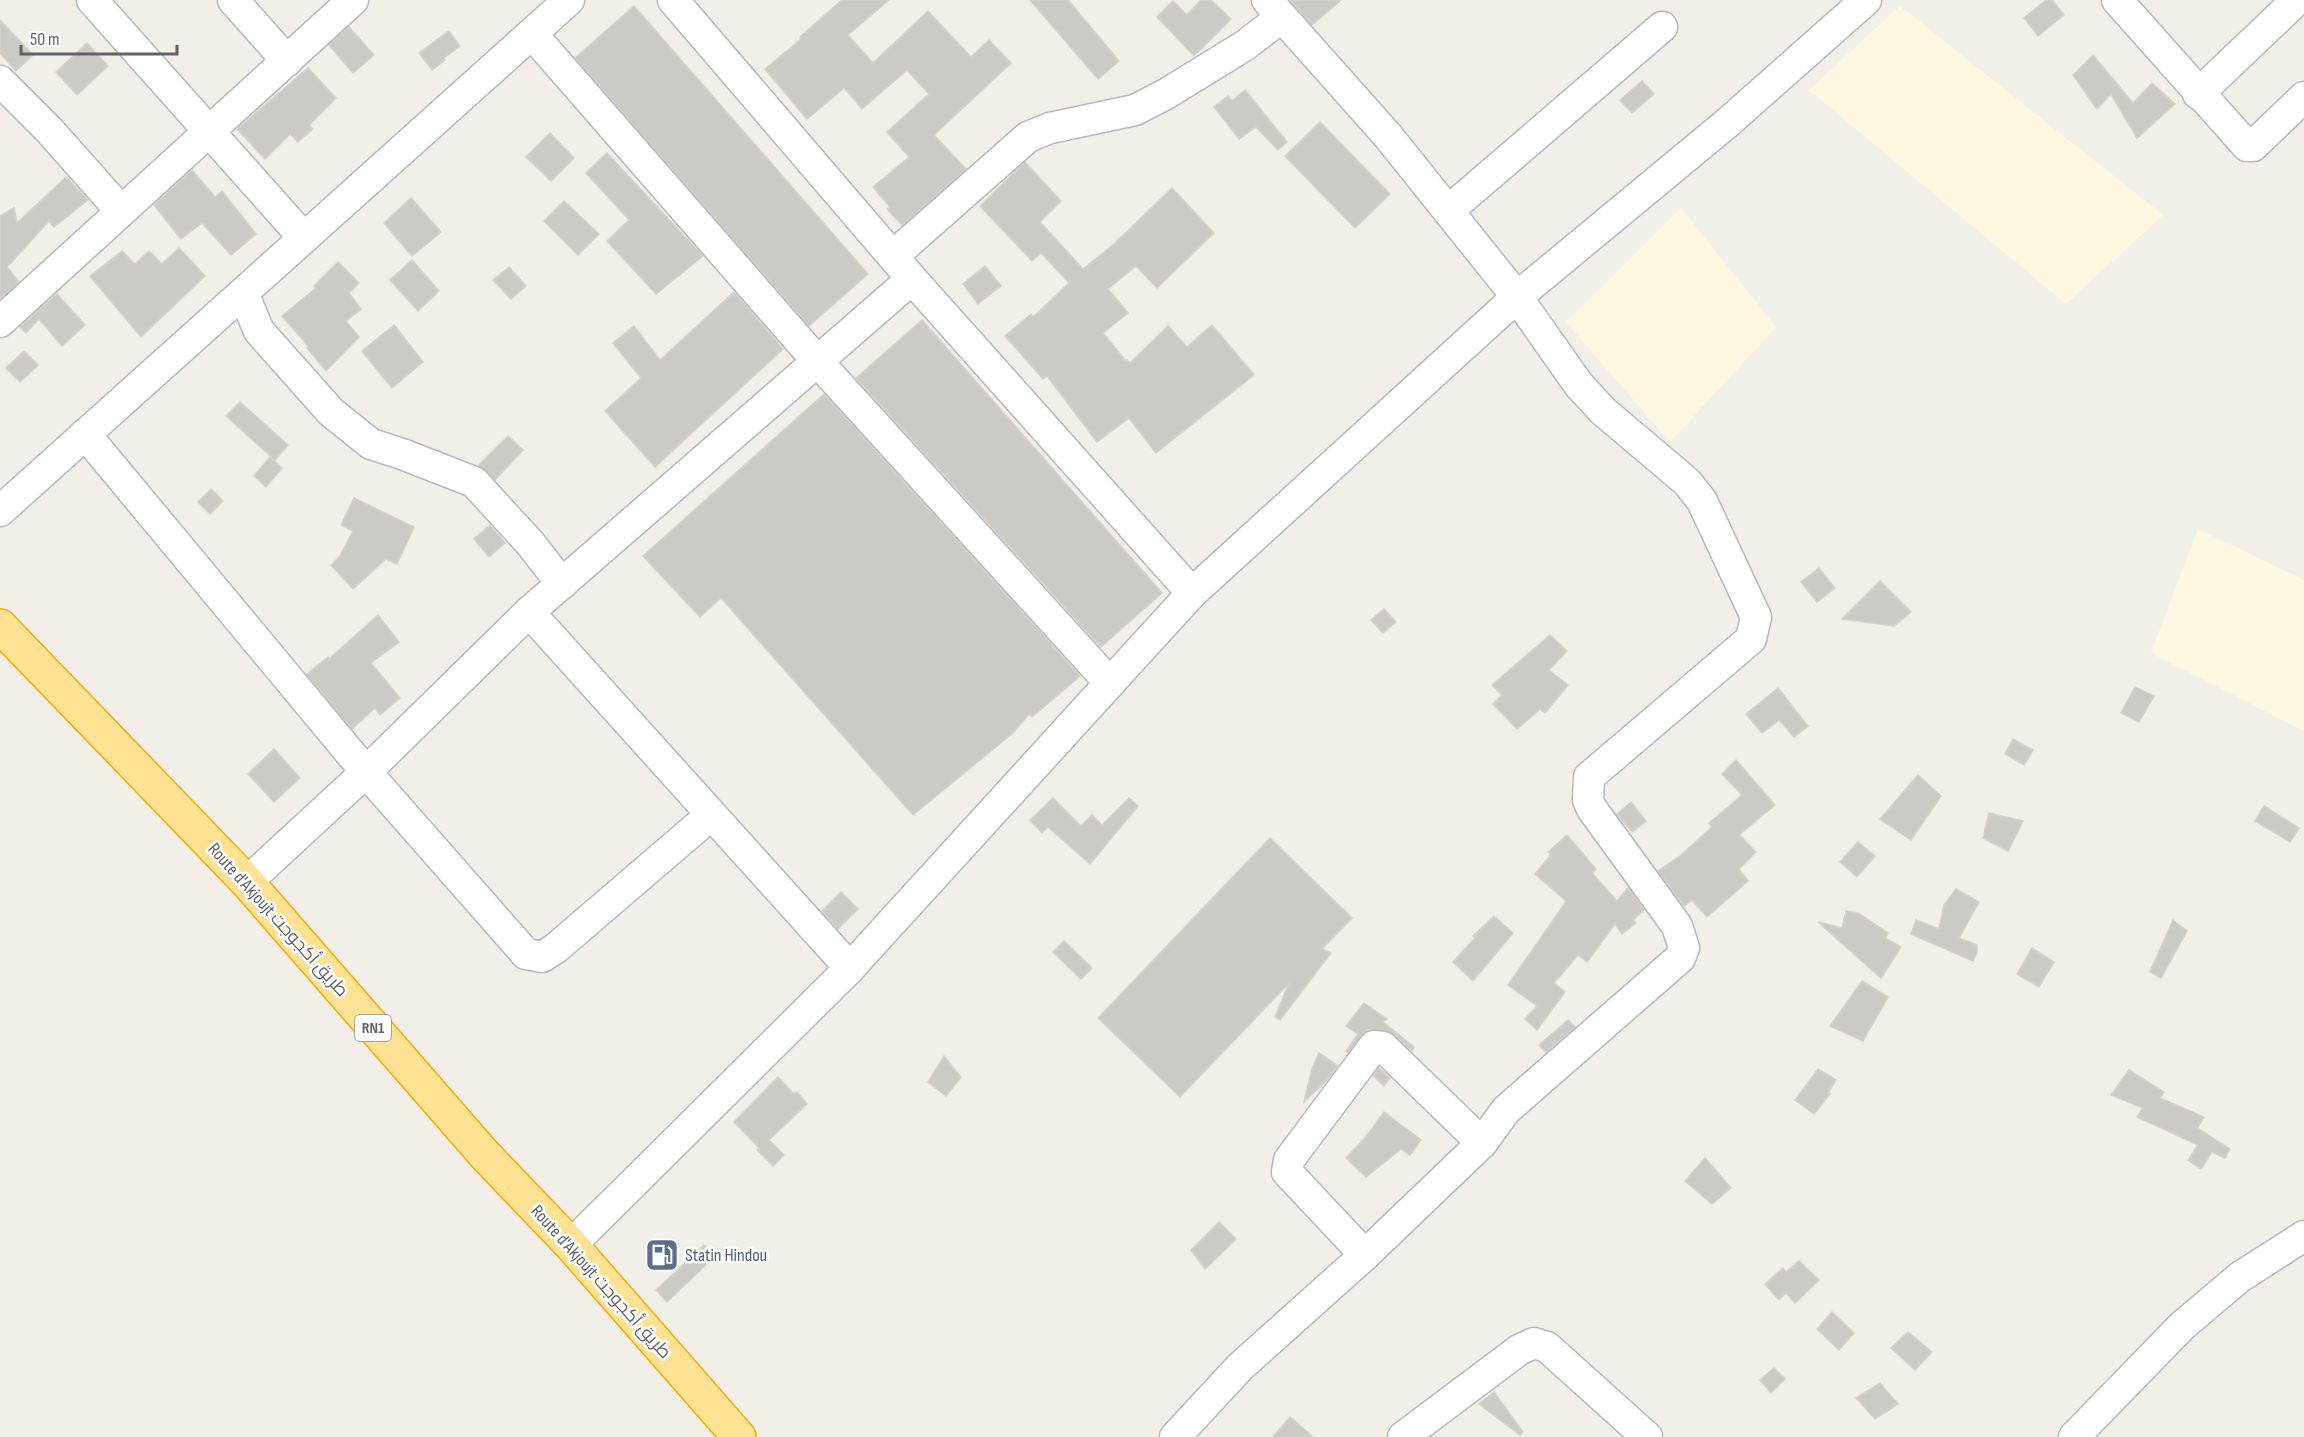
<svg xmlns="http://www.w3.org/2000/svg" width="2304" height="1437" viewBox="0 0 2304 1437" font-family="'Sofia Sans Condensed',Cairo,sans-serif">
<rect width="100%" height="100%" fill="#f1efe8"/>
<!-- commercial -->
<g fill="#fef7e0">
<polygon points="1900,6 2163,215 2066,304 1809,90"/>
<polygon points="1681,208 1776,327 1670,442 1566,322"/>
<polygon points="2198,529 2304,580 2304,731 2151,653"/>
</g>
<!-- building -->
<g fill="#cccac5" stroke="#d6d1c6" stroke-width="1.5">
<polygon points="842,0 889,0 848,35 873,63 928,11 971,57 989,40 1011,63 934,135 966,169 902,225 887,209 890,207 873,187 909,157 887,132 929,94 907,70 862,109 844,88 807,119 765,69 801,39 800,37"/>
<polygon points="1030,0 1068,0 1119,61 1098,79"/>
<polygon points="1201,0 1211,0 1231,19 1194,56 1157,17 1173,1 1187,15"/>
<polygon points="1290,0 1341,0 1312,25"/>
<polygon points="2046,0 2052,0 2064,15 2038,36 2024,18"/>
<polygon points="634,6 868,274 809,326 575,58"/>
<polygon points="0,20 33,55 16,71 0,53"/>
<polygon points="349,27 374,55 353,73 329,45"/>
<polygon points="449,31 460,46 444,58 445,60 432,70 419,53"/>
<polygon points="87,43 108,66 77,95 56,72"/>
<polygon points="2093,55 2133,103 2152,83 2175,104 2137,138 2111,94 2097,109 2073,75"/>
<polygon points="308,68 336,98 309,125 313,129 298,142 290,134 265,159 237,129"/>
<polygon points="1642,81 1654,94 1632,113 1620,100"/>
<polygon points="1245,90 1287,142 1278,150 1256,127 1239,139 1214,107 1228,96 1232,101"/>
<polygon points="1320,122 1390,194 1355,228 1285,156"/>
<polygon points="550,133 574,158 551,181 526,157"/>
<polygon points="607,153 703,256 656,294 607,241 629,220 586,173"/>
<polygon points="1025,162 1061,201 1040,222 1083,269 1114,244 1172,188 1214,233 1157,288 1136,266 1108,289 1128,313 1103,333 1126,361 1127,360 1130,363 1168,326 1187,347 1212,325 1254,375 1156,453 1129,418 1097,442 1047,376 1043,379 1005,336 1031,314 1033,317 1069,283 1041,253 1032,261 980,206"/>
<polygon points="192,170 215,197 222,191 256,234 231,255 202,223 181,239 154,205"/>
<polygon points="66,177 88,200 54,227 49,221 7,267 19,282 0,299 0,216 14,208 17,223"/>
<polygon points="411,198 441,232 412,256 384,223"/>
<polygon points="564,201 599,234 578,255 544,221"/>
<polygon points="179,248 205,276 141,337 90,276 122,251 135,264 149,251 162,264"/>
<polygon points="412,260 439,291 418,311 390,280"/>
<polygon points="338,262 359,283 349,293 361,309 346,321 359,337 326,371 307,348 309,347 282,316 316,288 314,286"/>
<polygon points="985,266 1001,286 978,304 963,284"/>
<polygon points="509,267 526,286 511,299 493,280"/>
<polygon points="734,292 783,349 655,467 605,411 641,378 613,343 634,326 660,360"/>
<polygon points="57,294 85,325 62,346 39,319 26,333 20,327"/>
<polygon points="922,320 1162,593 1101,647 856,378"/>
<polygon points="394,325 423,362 392,388 362,351"/>
<polygon points="24,351 38,365 20,382 6,368"/>
<polygon points="824,394 1080,676 1032,717 1029,714 1014,732 913,815 721,598 700,617 643,556"/>
<polygon points="240,402 288,445 275,460 226,416"/>
<polygon points="508,436 523,450 495,480 479,465"/>
<polygon points="270,457 282,468 266,487 254,476"/>
<polygon points="211,489 223,501 210,514 198,502"/>
<polygon points="354,498 414,527 397,564 386,559 353,589 331,565 340,556 353,531 341,525"/>
<polygon points="490,525 505,543 489,557 474,539"/>
<polygon points="1819,568 1835,588 1817,602 1801,582"/>
<polygon points="1880,581 1911,612 1894,626 1842,619"/>
<polygon points="1384,609 1396,622 1383,633 1371,620"/>
<polygon points="378,615 399,642 371,663 400,698 380,715 375,708 352,729 307,674 328,657 329,659"/>
<polygon points="1550,635 1567,651 1549,670 1568,685 1545,713 1540,709 1517,729 1493,704 1502,695 1492,685"/>
<polygon points="2135,687 2154,696 2139,722 2121,713"/>
<polygon points="1778,688 1808,726 1794,737 1779,720 1762,733 1746,714"/>
<polygon points="2013,739 2033,750 2024,765 2005,754"/>
<polygon points="274,749 300,778 274,802 248,774"/>
<polygon points="1736,760 1775,805 1739,835 1756,852 1739,869 1748,881 1707,917 1692,900 1684,906 1658,871 1680,856 1712,827 1709,823 1742,795 1722,774"/>
<polygon points="1918,775 1941,796 1911,840 1880,819"/>
<polygon points="1053,798 1081,826 1092,815 1102,825 1129,798 1138,806 1090,864 1048,827 1042,833 1030,820"/>
<polygon points="1631,802 1646,821 1632,832 1617,814"/>
<polygon points="2264,806 2299,828 2290,842 2255,821"/>
<polygon points="1989,813 2023,821 2008,851 1983,838"/>
<polygon points="1567,835 1596,869 1592,873 1617,901 1628,888 1644,910 1633,920 1636,923 1622,934 1615,924 1587,962 1578,955 1554,983 1565,992 1537,1030 1525,1019 1537,1006 1508,985 1565,903 1566,901 1535,874 1551,855 1548,852"/>
<polygon points="1270,838 1352,918 1322,949 1331,953 1280,1020 1275,1017 1289,983 1180,1097 1098,1018"/>
<polygon points="1858,842 1875,856 1857,877 1840,862"/>
<polygon points="1956,889 1979,902 1959,938 1977,945 1977,952 1973,961 1911,934 1916,920 1939,929 1944,905"/>
<polygon points="841,892 858,909 838,929 822,911"/>
<polygon points="1846,911 1858,913 1888,933 1885,938 1901,947 1881,978 1818,922 1842,928"/>
<polygon points="1494,916 1513,933 1473,981 1453,962 1475,938 1473,936"/>
<polygon points="2173,920 2187,931 2161,978 2150,972"/>
<polygon points="1064,941 1092,968 1081,979 1053,952"/>
<polygon points="2032,948 2054,962 2039,987 2017,974"/>
<polygon points="1862,981 1888,997 1863,1041 1830,1026"/>
<polygon points="1364,1003 1387,1019 1383,1022 1414,1047 1412,1051 1394,1034 1376,1029 1367,1030 1348,1053 1346,1051 1358,1034 1346,1026"/>
<polygon points="1568,1020 1575,1027 1546,1052 1539,1045"/>
<polygon points="1319,1053 1338,1066 1326,1081 1304,1102 1312,1069"/>
<polygon points="944,1056 961,1077 946,1096 928,1082"/>
<polygon points="1379,1068 1390,1078 1384,1086 1373,1076"/>
<polygon points="1818,1069 1836,1080 1828,1093 1830,1094 1814,1114 1795,1100"/>
<polygon points="2129,1070 2164,1092 2160,1098 2204,1117 2197,1128 2230,1149 2225,1158 2212,1152 2201,1169 2188,1160 2198,1145 2137,1117 2143,1108 2111,1095"/>
<polygon points="778,1077 794,1094 797,1092 807,1104 769,1140 784,1155 773,1166 757,1150 759,1148 734,1122"/>
<polygon points="1384,1112 1421,1140 1410,1155 1401,1149 1366,1177 1346,1158 1365,1138"/>
<polygon points="1705,1158 1731,1188 1712,1204 1685,1181"/>
<polygon points="1219,1222 1236,1239 1205,1269 1191,1250"/>
<polygon points="704,1245 715,1256 667,1302 656,1290"/>
<polygon points="1799,1261 1819,1280 1795,1303 1786,1293 1779,1300 1765,1284 1783,1268 1786,1272"/>
<polygon points="1832,1312 1854,1333 1839,1350 1817,1329"/>
<polygon points="1908,1332 1932,1352 1915,1370 1891,1348"/>
<polygon points="1774,1368 1785,1379 1771,1393 1760,1380"/>
<polygon points="1880,1383 1898,1404 1875,1419 1856,1398"/>
<polygon points="1494,1392 1523,1432 1520,1435 1479,1404"/>
<polygon points="1290,1417 1313,1437 1273,1437"/>
</g>
<g fill="none" stroke-linecap="round" stroke-linejoin="round">
<defs>
<g id="minor">
<polyline points="92,0 304,238"/>
<polyline points="233,0 287,61"/>
<polyline points="673,0 912,279 1192,593"/>
<polyline points="2117,0 2247,146 2253,146 2304,97"/>
<polyline points="532,34 818,362 1110,683"/>
<polyline points="0,81 50,131 121,211"/>
<polyline points="2198,94 2297,0"/>
<polyline points="1448,211 1662,27"/>
<polyline points="893,256 1028,137 1050,128 1135,110 1166,94 1244,46 1282,17"/>
<polyline points="243,293 259,331 331,412 371,444 402,454 474,482 530,543 562,584"/>
<polyline points="0,322 353,0"/>
<polyline points="85,434 366,772 526,954 542,957 556,948 711,815"/>
<polyline points="0,511 569,0"/>
<polyline points="529,612 850,968"/>
<polyline points="247,882 366,772 529,612 912,279"/>
<polyline points="571,1245 850,968 1192,593 1517,297 1726,124 1866,0"/>
<polyline points="1365,1255 1287,1172 1289,1160 1374,1046 1383,1047 1482,1143"/>
<polyline points="1175,1437 1240,1367 1365,1255 1482,1143 1506,1110 1680,958 1684,948 1677,926 1592,809 1588,800 1589,777 1751,639 1756,617 1702,501 1687,482 1603,411 1579,385 1517,297 1388,136 1267,0"/>
<polyline points="1403,1437 1519,1350 1534,1343 1547,1347 1647,1437"/>
<polyline points="2074,1437 2182,1326 2240,1277 2304,1236"/>
</g>
<polyline id="highway" points="0,626 247,882 484,1154 571,1245 739,1437"/>
</defs>
<!-- minor casing -->
<use href="#minor" stroke="#b5b8bc" stroke-width="33"/>
<!-- highway casing -->
<use href="#highway" stroke="#f9ab00" stroke-width="36"/>
<!-- minor -->
<use href="#minor" stroke="#fff" stroke-width="30"/>
<!-- highway -->
<use href="#highway" stroke="#fde293" stroke-width="33"/>
</g>
<!-- icons -->
<defs>
<symbol id="fuel-square" viewBox="-11 -11 22 22"><rect x="-9" y="-9" width="18" height="18" rx="4" fill="#5c6f8a" stroke="#fff"/><path d="M-5.5-6h7V0h2V4h1.3V-2.5L3-4.5l.8-.8L6-3V5H2.5V1h-1V6h-7ZM-4.2-4.7v3.2H.2V-4.7Z" fill="#fff"/></symbol>
</defs>
<g fill-rule="evenodd">
<use href="#fuel-square" x="643" y="1236" width="38" height="38"/>
</g>
<g text-anchor="middle" dominant-baseline="central" stroke-width="5" stroke-linejoin="round" paint-order="stroke">
<!-- shield labels -->
<rect fill="#fff" stroke="#8f9295" stroke-width="1.5" x="355" y="1015" width="36" height="26" rx="4.5"/>
<g font-size="16" font-weight="bold" fill="#5f6368">
<text x="373" y="1028">RN1</text>
</g>
<!-- street labels -->
<g font-size="18" fill="#5f6368" stroke="#fff">
<text transform="translate(278 920) rotate(48)">Route d'Akjoujt طريق أكجوجت</text>
<text transform="translate(601 1282) rotate(48)">Route d'Akjoujt طريق أكجوجت</text>
</g>
<!-- service labels -->
<g font-size="18" fill="#4e5e75" stroke="#fff" text-anchor="start">
<text x="685" y="1255">Statin Hindou</text>
</g>
</g>
<!-- scale -->
<path d="M21 45v9h156v-9" fill="none" stroke="#5f6368" stroke-width="3"/>
<text x="30" y="45" font-size="18" fill="#5f6368" stroke="#ffffff" stroke-width="4.5" paint-order="stroke">50 m</text>
</svg>
